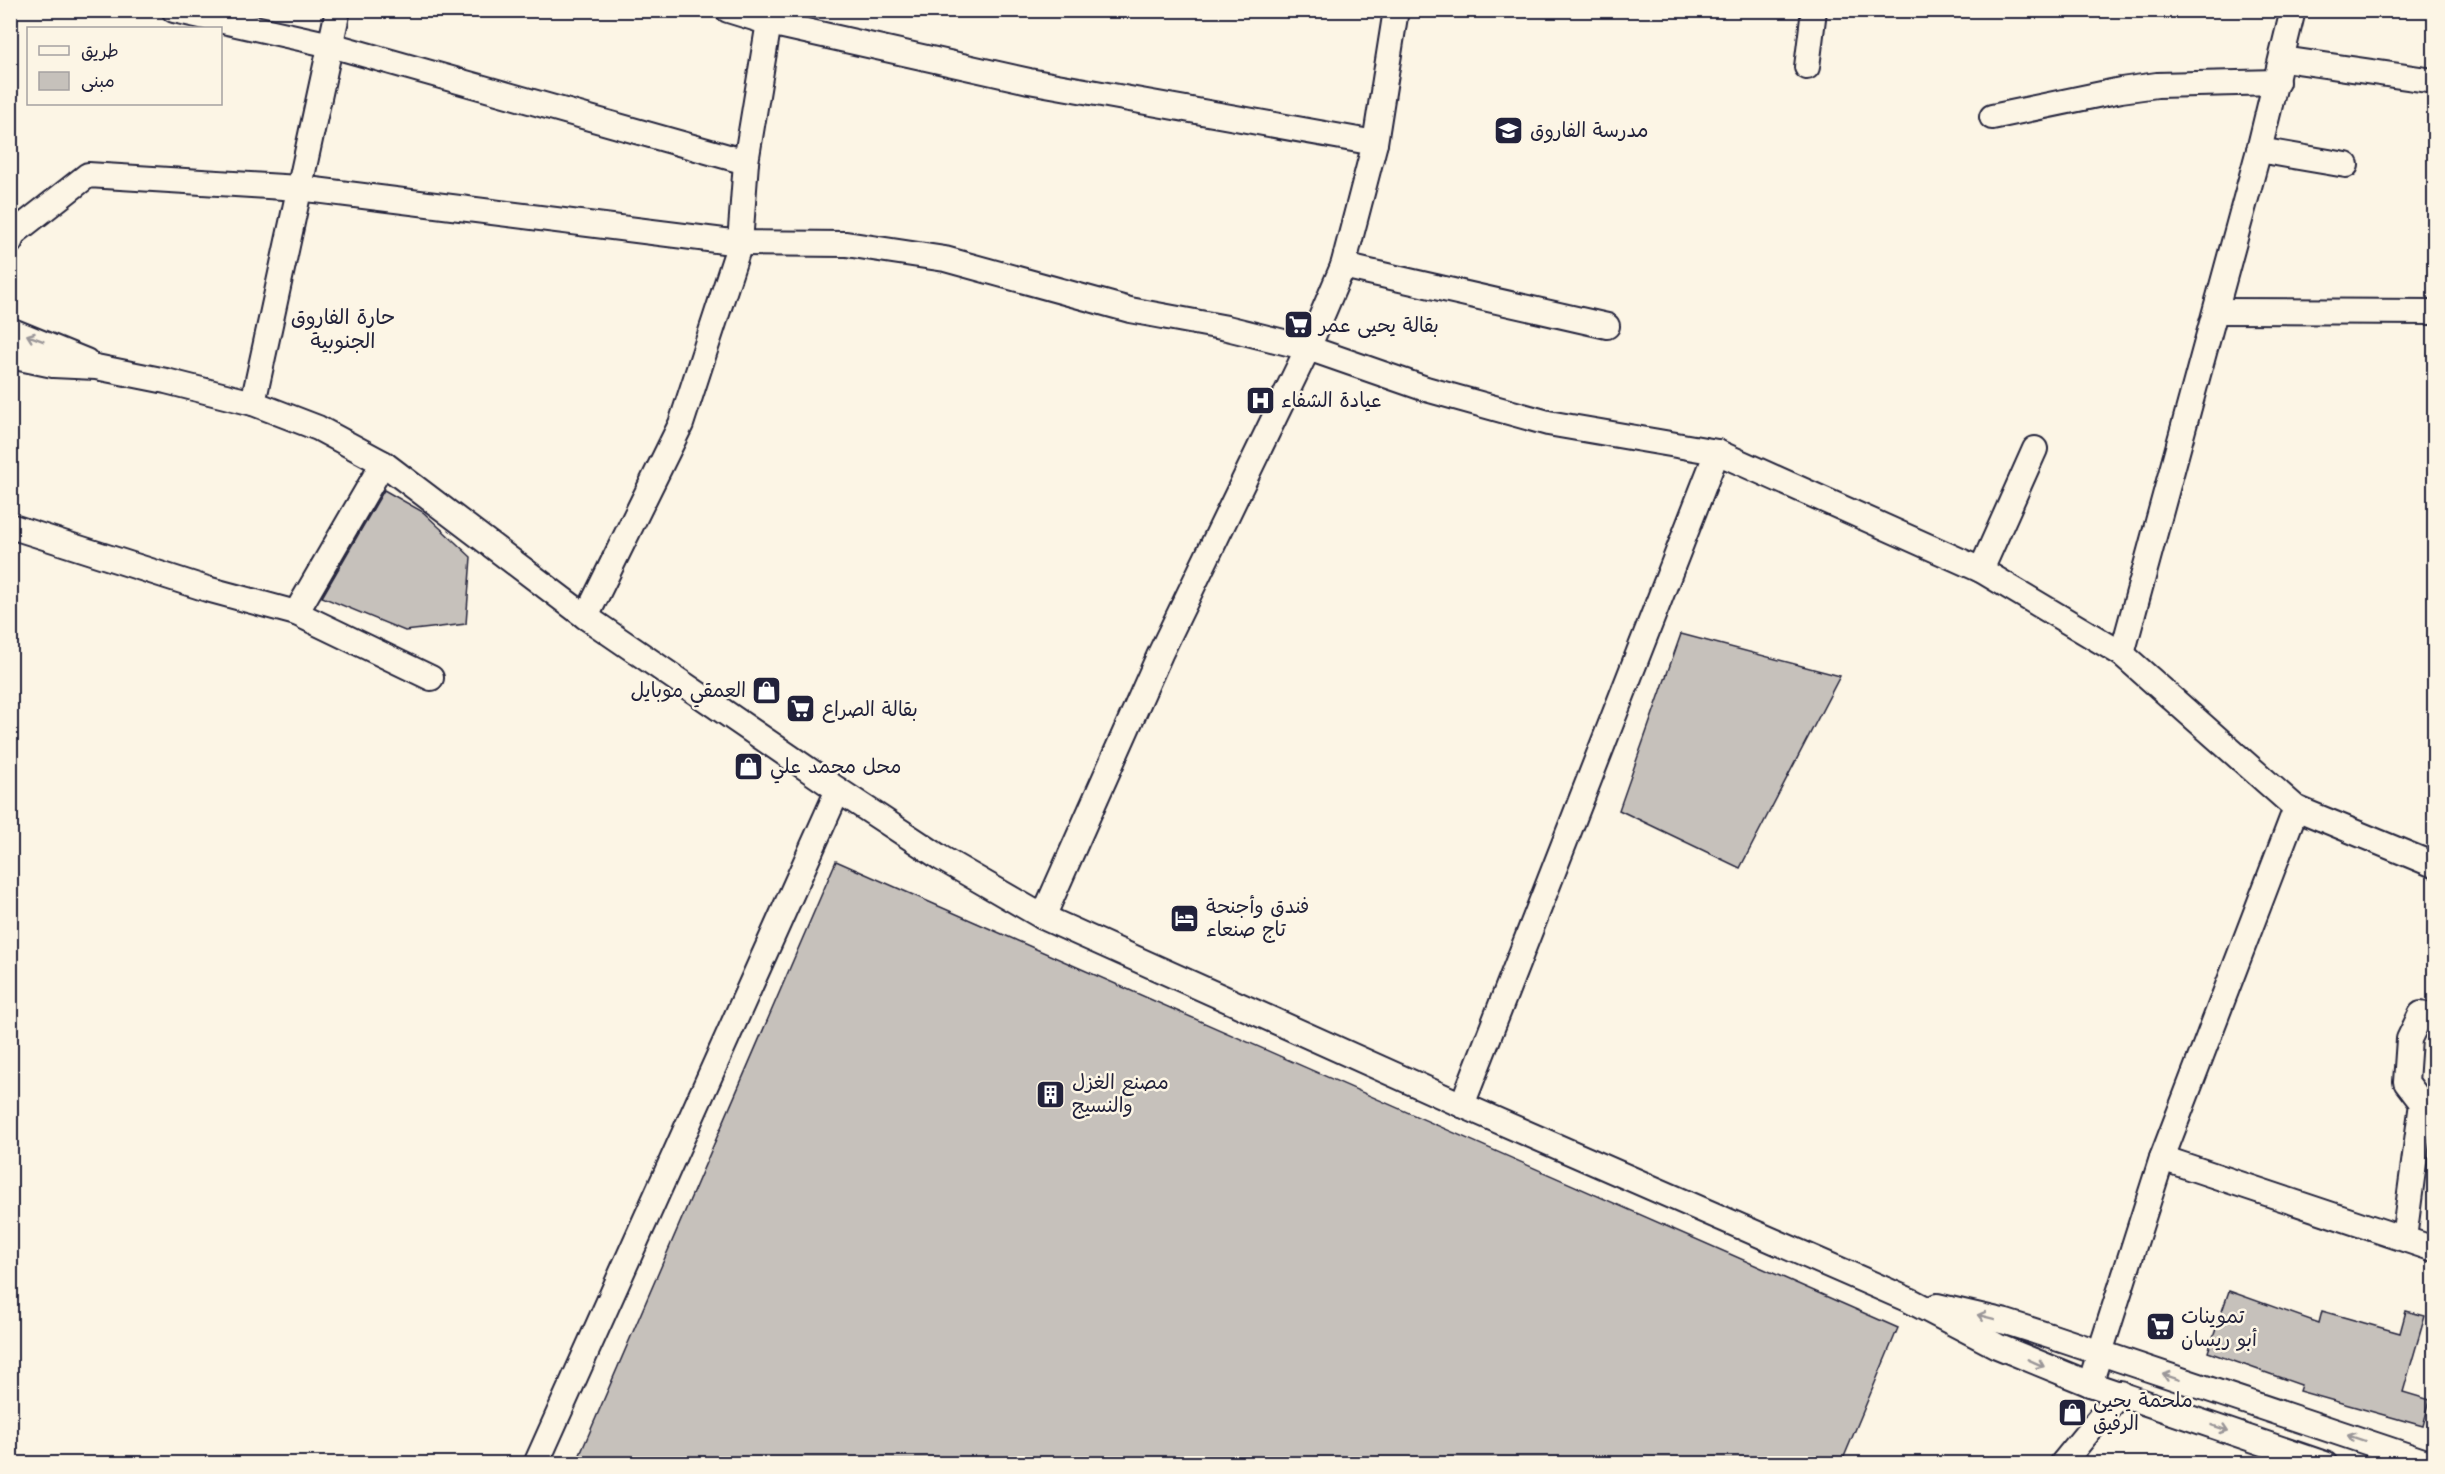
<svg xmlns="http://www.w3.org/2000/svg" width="2445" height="1474" viewBox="0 0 2445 1474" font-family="'Comic Neue','Playpen Sans Arabic',sans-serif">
<rect width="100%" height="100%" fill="#fcf5e5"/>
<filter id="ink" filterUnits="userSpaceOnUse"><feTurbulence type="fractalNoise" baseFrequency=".0167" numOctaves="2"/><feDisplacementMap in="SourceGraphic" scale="12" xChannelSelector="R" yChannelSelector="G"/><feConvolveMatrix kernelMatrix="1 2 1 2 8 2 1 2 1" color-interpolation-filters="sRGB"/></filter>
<g filter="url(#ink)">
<!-- building -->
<g fill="#c6c1bb" stroke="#22223b" stroke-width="1.5">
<polygon points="384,490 423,512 471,557 466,624 405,631 322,597"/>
<polygon points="1681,634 1840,676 1740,868 1619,810"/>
<polygon points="836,861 1898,1328 1841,1464 576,1464"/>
<polygon points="2229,1291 2319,1323 2322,1311 2400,1333 2406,1311 2425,1316 2403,1392 2430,1400 2423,1426 2299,1391 2301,1385 2208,1352"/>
</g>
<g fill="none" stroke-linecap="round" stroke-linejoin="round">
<defs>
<g id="minor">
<polyline points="174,10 331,45 746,162"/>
<polyline points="728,10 770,23 1029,81 1375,143"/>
<polyline points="2283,59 2434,81"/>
<polyline points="1807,67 1814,10"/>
<polyline points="1992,117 2121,90 2157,85 2277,82"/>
<polyline points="2259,150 2346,165"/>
<polyline points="10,242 14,233 88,175 299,188 740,243 846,244 945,259 1130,310 1227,328 1308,348 1426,389 1548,423 1717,452 1981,570 2122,654 2296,808 2434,865"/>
<polyline points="1343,266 1607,326"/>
<polyline points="2216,311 2434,312"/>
<polyline points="10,330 86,361"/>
<polyline points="10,356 53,365 96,367 166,381 253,403 318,428 383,463 586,617 838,790 941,858 1043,917 1462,1105 1909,1300 1997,1346 2090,1384 2325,1464"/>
<polyline points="253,403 338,10"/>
<polyline points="383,463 296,613 431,678"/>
<polyline points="10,526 207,589 296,613"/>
<polyline points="1981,570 2035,449"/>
<polyline points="586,617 681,424 740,243 746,162 771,10"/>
<polyline points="2122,654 2259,150 2293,10"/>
<polyline points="1043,917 1160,654 1308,348 1343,266 1375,143 1396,10"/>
<polyline points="1462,1105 1717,452"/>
<polyline points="2162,1158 2434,1249"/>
<polyline points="2404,1238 2422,1103 2406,1082 2409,1039 2421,1014 2434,1016"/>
<polyline points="1937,1306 2006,1322 2053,1337 2432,1464"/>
<polyline points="2090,1384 2162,1158 2296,808"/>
<polyline points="536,1464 838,790"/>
<polyline points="2062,1464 2120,1393"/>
</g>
</defs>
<!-- minor casing -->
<use href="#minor" stroke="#22223b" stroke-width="28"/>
<!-- minor -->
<use href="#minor" stroke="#fcf5e5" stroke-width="24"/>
</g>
<!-- one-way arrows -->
<defs><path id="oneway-shaft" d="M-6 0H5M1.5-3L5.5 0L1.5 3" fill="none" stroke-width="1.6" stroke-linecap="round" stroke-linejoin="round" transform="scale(1.5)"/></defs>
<g stroke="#9a9698">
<use href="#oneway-shaft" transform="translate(35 338) rotate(-159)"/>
<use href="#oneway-shaft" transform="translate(1986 1317) rotate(-166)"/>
<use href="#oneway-shaft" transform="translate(2036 1363) rotate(24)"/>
<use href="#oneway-shaft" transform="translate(2171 1377) rotate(-162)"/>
<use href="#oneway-shaft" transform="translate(2220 1428) rotate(19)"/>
<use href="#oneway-shaft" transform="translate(2356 1438) rotate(-162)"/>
</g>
</g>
<!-- icons -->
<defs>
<symbol id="school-square" viewBox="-11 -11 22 22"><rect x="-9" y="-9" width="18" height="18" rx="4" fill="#22223b" stroke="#fcf5e5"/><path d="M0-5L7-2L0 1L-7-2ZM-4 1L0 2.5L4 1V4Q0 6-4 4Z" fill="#fff"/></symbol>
<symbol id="supermarket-square" viewBox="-11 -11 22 22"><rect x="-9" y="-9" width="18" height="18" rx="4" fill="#22223b" stroke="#fcf5e5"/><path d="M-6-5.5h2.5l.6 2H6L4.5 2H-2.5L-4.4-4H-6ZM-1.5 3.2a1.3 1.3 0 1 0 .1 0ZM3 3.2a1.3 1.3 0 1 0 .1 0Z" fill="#fff"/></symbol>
<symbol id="hospital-square" viewBox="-11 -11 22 22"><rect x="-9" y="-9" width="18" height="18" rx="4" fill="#22223b" stroke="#fcf5e5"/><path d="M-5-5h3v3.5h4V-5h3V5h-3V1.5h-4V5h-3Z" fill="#fff"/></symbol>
<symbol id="shop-square" viewBox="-11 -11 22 22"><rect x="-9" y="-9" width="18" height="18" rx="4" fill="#22223b" stroke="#fcf5e5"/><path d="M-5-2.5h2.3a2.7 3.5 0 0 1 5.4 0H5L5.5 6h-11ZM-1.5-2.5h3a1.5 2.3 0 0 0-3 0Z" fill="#fff"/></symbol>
<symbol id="hotel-square" viewBox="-11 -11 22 22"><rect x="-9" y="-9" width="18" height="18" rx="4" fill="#22223b" stroke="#fcf5e5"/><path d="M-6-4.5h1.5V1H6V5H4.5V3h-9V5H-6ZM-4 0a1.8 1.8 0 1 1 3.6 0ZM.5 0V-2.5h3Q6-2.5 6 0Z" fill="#fff"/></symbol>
<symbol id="building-square" viewBox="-11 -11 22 22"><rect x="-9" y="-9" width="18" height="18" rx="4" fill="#22223b" stroke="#fcf5e5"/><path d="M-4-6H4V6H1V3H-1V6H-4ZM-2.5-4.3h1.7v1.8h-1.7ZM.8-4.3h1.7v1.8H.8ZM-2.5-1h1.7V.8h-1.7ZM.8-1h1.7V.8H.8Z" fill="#fff"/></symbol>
</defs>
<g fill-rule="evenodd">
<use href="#school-square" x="1492" y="114" width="33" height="33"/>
<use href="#supermarket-square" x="1282" y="308" width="33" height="33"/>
<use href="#hospital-square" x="1244" y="384" width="33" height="33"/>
<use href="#shop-square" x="750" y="674" width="33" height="33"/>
<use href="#supermarket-square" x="784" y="692" width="33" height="33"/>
<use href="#shop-square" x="732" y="750" width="33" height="33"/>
<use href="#hotel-square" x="1168" y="902" width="33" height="33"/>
<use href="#building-square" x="1034" y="1078" width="33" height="33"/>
<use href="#supermarket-square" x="2144" y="1310" width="33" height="33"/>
<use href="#shop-square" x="2056" y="1396" width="33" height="33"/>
</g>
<g text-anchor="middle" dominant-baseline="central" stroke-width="5" stroke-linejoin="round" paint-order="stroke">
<!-- poi labels -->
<g font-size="20" fill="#22223b" stroke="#fcf5e5" text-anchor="start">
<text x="1530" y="130">مدرسة الفاروق</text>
<text x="1319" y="325">بقالة يحيى عمر</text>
<text x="1281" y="400">عيادة الشفاء</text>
<text x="746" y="690" text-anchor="end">العمقي موبايل</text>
<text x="822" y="709">بقالة الصراع</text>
<text x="770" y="766">محل محمد علي</text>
<text x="1206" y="906">فندق وأجنحة<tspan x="1206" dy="23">تاج صنعاء</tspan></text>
<text x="1072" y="1082">مصنع الغزل<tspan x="1072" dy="23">والنسيج</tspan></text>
<text x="2181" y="1316">تموينات<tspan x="2181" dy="23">أبو ريسان</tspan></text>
<text x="2093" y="1400">ملحمة يحيى<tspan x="2093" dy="23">الرفيق</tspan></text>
</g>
<!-- neighbourhood labels -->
<g font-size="21" fill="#22223b" stroke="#fcf5e5">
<text x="343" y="317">حارة الفاروق<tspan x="343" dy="24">الجنوبية</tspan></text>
</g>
</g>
<!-- margin -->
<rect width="2445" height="1474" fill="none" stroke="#fcf5e5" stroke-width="36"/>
<rect x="18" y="18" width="2409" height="1438" fill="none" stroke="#22223b" stroke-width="2" filter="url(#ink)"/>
<!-- legend -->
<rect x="27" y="27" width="195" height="78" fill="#fcf5e5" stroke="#a5a1a1" stroke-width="1.5"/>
<rect x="39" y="46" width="30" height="9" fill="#fcf5e5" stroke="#a5a1a1" stroke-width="1.5"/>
<text x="81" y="57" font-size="18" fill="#22223b">طريق</text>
<rect x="39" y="72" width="30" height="18" fill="#c6c1bb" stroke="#a5a1a1" stroke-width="1.5"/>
<text x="81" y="87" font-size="18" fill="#22223b">مبنى</text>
</svg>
